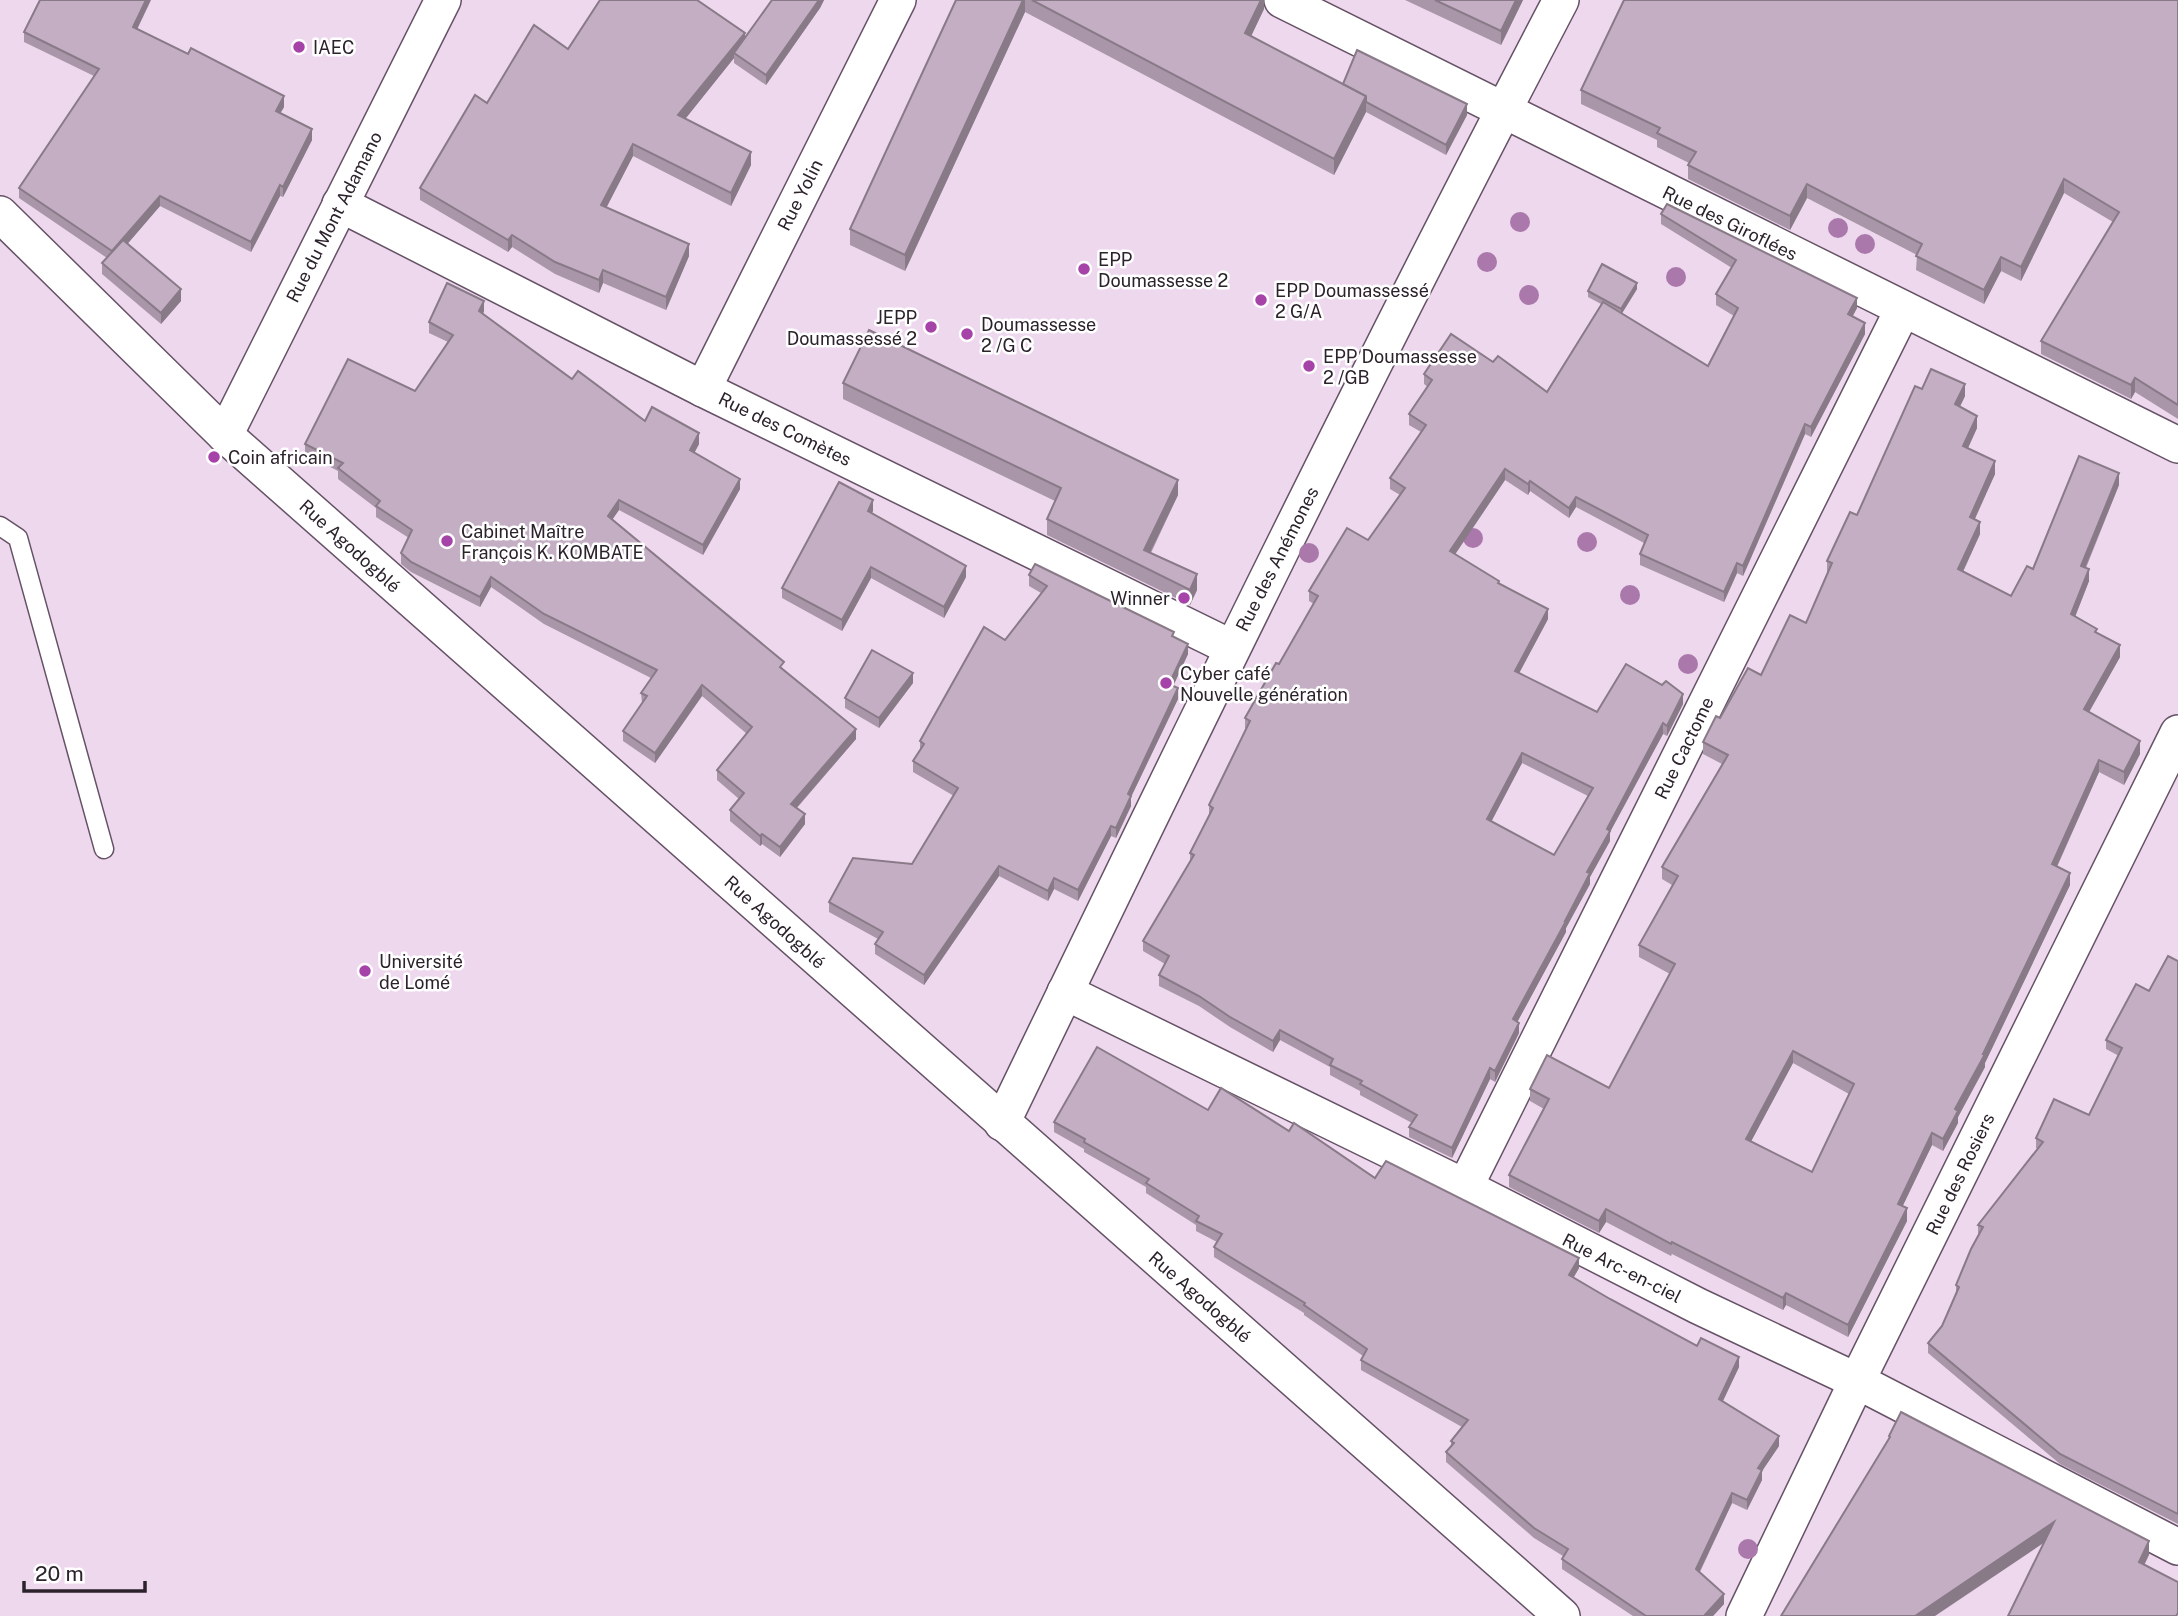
<svg xmlns="http://www.w3.org/2000/svg" width="2178" height="1616" viewBox="0 0 2178 1616" font-family="'Public Sans',sans-serif">
<rect width="100%" height="100%" fill="#eed8ee"/>
<g fill="none" stroke-linecap="round" stroke-linejoin="round">
<defs>
<polyline id="lane" points="0,526 18,538 104,849"/>
<g id="street">
<polyline points="1282,0 2178,445"/>
<polyline points="340,204 703,389 1232,648"/>
<polyline points="0,214 225,435 1562,1616"/>
<polyline points="703,389 898,0"/>
<polyline points="225,435 443,0"/>
<polyline points="1065,992 1465,1187 1698,1306 1857,1381 2178,1547"/>
<path d="M1002,1123C1184,746 1367,370 1561,0"/>
<polyline points="1465,1187 1903,309"/>
<polyline points="1744,1616 1857,1381 2178,733"/>
</g>
</defs>
<!-- lane casing -->
<use href="#lane" stroke="#655265" stroke-width="21"/>
<!-- street casing -->
<use href="#street" stroke="#655265" stroke-width="38"/>
<!-- lane -->
<use href="#lane" stroke="#fff" stroke-width="18"/>
<!-- street -->
<use href="#street" stroke="#fff" stroke-width="35"/>
</g>
<!-- trees -->
<g fill="#aa78ab">
<circle cx="1520" cy="222" r="10"/>
<circle cx="1838" cy="228" r="10"/>
<circle cx="1865" cy="244" r="10"/>
<circle cx="1487" cy="262" r="10"/>
<circle cx="1676" cy="277" r="10"/>
<circle cx="1529" cy="295" r="10"/>
<circle cx="1473" cy="538" r="10"/>
<circle cx="1587" cy="542" r="10"/>
<circle cx="1309" cy="553" r="10"/>
<circle cx="1630" cy="595" r="10"/>
<circle cx="1688" cy="664" r="10"/>
<circle cx="1748" cy="1549" r="10"/>
</g>
<!-- wall -->
<g fill="#a996a8" fill-rule="evenodd">
<polygon points="772,0 824,0 820,8 766,85 734,63 734,58 685,119 751,165 731,206 633,156 606,208 689,256 666,310 603,283 599,293 555,274 512,247 508,252 420,200 420,188 487,103 568,49 745,38"/>
<polygon points="956,0 1264,0 1264,9 1251,36 1343,84 1467,115 1446,155 1366,112 1334,175 1025,12 905,271 850,245 850,229"/>
<polygon points="1405,0 1523,0 1501,45"/>
<polygon points="2178,0 2178,419 2135,392 2131,399 2041,354 2041,341 2113,222 2064,193 2021,281 2001,271 1984,304 1916,270 1917,255 1807,198 1790,230 1688,179 1688,165 1689,163 1657,147 1657,140 1581,104 1581,90"/>
<polygon points="137,29 284,107 280,113 312,140 283,197 280,196 251,252 160,206 127,244 181,301 161,324 102,274 102,263 107,258 19,198 19,188 94,76 24,42 24,32"/>
<path d="M1661,214L1857,308L1852,317L1865,334L1811,437L1805,434L1743,576L1737,573L1724,602L1640,565V554L1644,543L1576,507L1569,518L1530,491L1528,495L1505,480L1455,554L1499,584L1548,619L1519,673L1597,712L1683,704L1667,736L1663,734L1610,832V841L1590,877V884L1566,928V932L1517,1022L1519,1033L1495,1082L1490,1079L1452,1158L1409,1137V1127L1412,1123L1360,1095V1091L1330,1075V1067L1280,1040L1273,1052L1230,1027L1199,1006L1159,986V975L1165,964L1143,951V941L1190,861V853L1209,816V805L1246,729L1245,728V718L1279,664L1314,604L1309,601V591L1368,540L1400,495L1390,489V478L1421,432L1409,425V414L1428,387L1424,384V374L1493,362L1547,392L1601,304L1588,297V291L1637,289L1622,313L1708,366L1734,316L1716,305V294L1732,268L1661,224ZM1522,763L1588,796L1554,855L1491,821Z"/>
<polygon points="484,311 483,314 572,379 645,421 699,444 694,453 740,489 703,555 619,510 612,519 784,670 856,739 797,808 805,824 780,857 762,844 760,846 730,821 730,810 739,799 717,780 717,770 747,734 702,696 655,763 623,741 623,731 642,703 641,693 651,678 544,624 491,587 480,607 411,572 401,564 401,553 409,538 376,517 376,508 338,479 338,471 305,454 305,444 415,391 448,342 429,333 429,322"/>
<polygon points="843,383 1178,495 1151,553 1197,590 1190,605 1047,535 1047,519 1055,501 843,399"/>
<path d="M1922,389L1965,396L1960,407L1977,428L1968,448L1995,474L1974,519L1980,534L1963,572L2011,596L2033,569L2119,485L2086,568L2089,581L2075,617L2097,633L2120,657L2089,712L2140,754L2124,785L2099,772L2057,867L2070,885L1985,1063V1067L1958,1117V1123L1943,1151L1932,1145L1902,1206L1907,1221L1848,1337L1786,1305L1783,1310L1672,1254L1671,1256L1606,1222L1599,1233L1509,1187V1175L1544,1109L1530,1101V1089L1609,1088L1670,974L1639,957V945L1672,885L1662,879V867L1722,764L1703,754V742L1720,718L1761,675L1806,623L1827,574V561L1857,515ZM1793,1063L1849,1094L1812,1172L1751,1141Z"/>
<polygon points="873,511 872,513 966,577 944,618 871,578 842,631 782,598 782,588"/>
<polygon points="1029,575 1174,637 1188,654 1173,686 1178,699 1131,797 1131,806 1116,838 1111,836 1078,901 1054,889 1048,901 999,876 924,985 875,954 875,944 878,939 829,912 829,902 912,864 954,796 913,772 913,761 920,751 920,741 1005,640 1041,593 1029,586"/>
<polygon points="913,683 879,728 845,708 845,698"/>
<polygon points="2178,961 2178,1524 2060,1464 1928,1353 1928,1343 1942,1326 1956,1294 1956,1285 1978,1235 1978,1225 2037,1149 2036,1148 2036,1138 2089,1115 2119,1056 2106,1049 2106,1040 2149,991"/>
<polygon points="1208,1110 1289,1131 1375,1178 1579,1268 1574,1277 1610,1299 1697,1346 1739,1367 1723,1401 1779,1446 1762,1471 1762,1480 1747,1510 1732,1503 1700,1572 1724,1604 1713,1616 1633,1616 1562,1569 1562,1559 1563,1556 1534,1538 1446,1462 1446,1452 1451,1447 1451,1441 1462,1427 1361,1370 1361,1360 1363,1356 1304,1315 1304,1313 1214,1257 1214,1247 1217,1242 1196,1231 1196,1225 1146,1193 1146,1187 1084,1152 1084,1149 1054,1132 1054,1122"/>
</g>
<!-- shaded-wall -->
<g fill="#897a88">
<polygon points="146,0 151,0 133,38 133,27"/>
<polygon points="819,0 824,0 820,8 766,85 766,75"/>
<polygon points="1023,0 1025,0 1025,12 905,271 905,255"/>
<polygon points="1261,0 1264,0 1264,9 1245,49 1245,33"/>
<polygon points="1516,0 1523,0 1501,45 1501,31"/>
<polygon points="745,33 745,46 734,53 734,58 678,128 678,115"/>
<polygon points="284,96 284,107 276,121 276,111"/>
<polygon points="1366,96 1366,112 1334,175 1334,159"/>
<polygon points="1467,104 1467,115 1446,155 1446,145"/>
<polygon points="312,129 312,140 283,197 283,187"/>
<polygon points="633,144 633,156 601,218 601,205"/>
<polygon points="751,152 751,165 731,206 731,193"/>
<polygon points="2064,179 2064,193 2021,281 2021,267"/>
<polygon points="1807,184 1807,198 1790,230 1790,216"/>
<polygon points="280,185 280,196 251,252 251,242"/>
<polygon points="160,196 160,206 112,262 112,251"/>
<polygon points="512,235 512,247 508,252 508,240"/>
<polygon points="689,244 689,256 666,310 666,297"/>
<polygon points="2001,257 2001,271 1984,304 1984,290"/>
<polygon points="603,270 603,283 599,293 599,280"/>
<polygon points="1637,283 1637,289 1621,315 1621,309"/>
<polygon points="181,289 181,301 161,324 161,313"/>
<polygon points="1857,298 1857,308 1848,325 1848,314"/>
<polygon points="484,301 484,311 479,322 479,311"/>
<polygon points="1865,323 1865,334 1811,437 1811,427"/>
<polygon points="2135,378 2135,392 2131,399 2131,385"/>
<polygon points="1965,384 1965,396 1955,416 1955,404"/>
<polygon points="1977,416 1977,428 1963,459 1963,446"/>
<polygon points="1805,424 1805,434 1743,576 1743,566"/>
<polygon points="699,433 699,444 690,461 690,450"/>
<polygon points="1995,461 1995,474 1970,530 1970,517"/>
<polygon points="1505,469 1505,480 1450,562 1450,551"/>
<polygon points="2119,473 2119,485 2081,578 2081,566"/>
<polygon points="740,479 740,489 703,555 703,545"/>
<polygon points="1178,480 1178,495 1144,565 1144,550"/>
<polygon points="1530,481 1530,491 1528,495 1528,484"/>
<polygon points="1576,497 1576,507 1569,518 1569,508"/>
<polygon points="619,500 619,510 608,526 608,516"/>
<polygon points="873,500 873,511 868,521 868,511"/>
<polygon points="1980,522 1980,534 1958,582 1958,569"/>
<polygon points="1737,563 1737,573 1724,602 1724,592"/>
<polygon points="966,566 966,577 944,618 944,607"/>
<polygon points="871,567 871,578 842,631 842,620"/>
<polygon points="2089,569 2089,581 2071,627 2071,614"/>
<polygon points="1197,574 1197,590 1190,605 1190,590"/>
<polygon points="491,577 491,587 480,607 480,597"/>
<polygon points="1548,609 1548,619 1515,681 1515,671"/>
<polygon points="1188,644 1188,654 1169,695 1169,684"/>
<polygon points="2120,645 2120,657 2084,721 2084,709"/>
<polygon points="913,673 913,683 879,728 879,718"/>
<polygon points="702,685 702,696 655,763 655,753"/>
<polygon points="1178,688 1178,699 1131,797 1131,806 1116,838 1116,828 1128,794"/>
<polygon points="1683,694 1683,704 1667,736 1667,726"/>
<polygon points="1663,723 1663,734 1610,832 1610,841 1590,877 1590,884 1566,928 1566,932 1513,1030 1513,1019 1565,921 1607,829"/>
<polygon points="856,729 856,739 791,814 791,804"/>
<polygon points="2140,741 2140,754 2124,785 2124,772"/>
<polygon points="1522,753 1522,763 1487,830 1487,819"/>
<polygon points="2099,760 2099,772 2052,877 2052,864"/>
<polygon points="805,814 805,824 780,857 780,847"/>
<polygon points="1111,826 1111,836 1078,901 1078,890"/>
<polygon points="762,834 762,844 760,846 760,836"/>
<polygon points="999,866 999,876 924,985 924,975"/>
<polygon points="2070,873 2070,885 1985,1063 1985,1067 1958,1117 1958,1123 1943,1151 1943,1139 1955,1109"/>
<polygon points="1054,878 1054,889 1048,901 1048,891"/>
<polygon points="1519,1023 1519,1033 1495,1082 1495,1071"/>
<polygon points="1280,1030 1280,1040 1273,1052 1273,1041"/>
<polygon points="1793,1051 1793,1063 1746,1151 1746,1139"/>
<polygon points="1490,1068 1490,1079 1452,1158 1452,1148"/>
<polygon points="1932,1133 1932,1145 1898,1216 1898,1204"/>
<polygon points="1907,1208 1907,1221 1848,1337 1848,1325"/>
<polygon points="1606,1209 1606,1222 1599,1233 1599,1221"/>
<polygon points="1579,1258 1579,1268 1569,1285 1569,1275"/>
<polygon points="1786,1293 1786,1305 1783,1310 1783,1298"/>
<polygon points="1739,1357 1739,1367 1719,1409 1719,1399"/>
<polygon points="1779,1436 1779,1446 1762,1471 1762,1480 1747,1510 1747,1500 1758,1468"/>
<polygon points="1732,1493 1732,1503 1696,1579 1696,1569"/>
<polygon points="2054,1522 2054,1536 1935,1616 1914,1616"/>
<polygon points="2149,1541 2149,1555 2139,1576 2139,1562"/>
<polygon points="1724,1594 1724,1604 1713,1616 1704,1616"/>
</g>
<!-- building -->
<g fill="#c4aec3" stroke="#897a88" stroke-width="2" fill-rule="evenodd">
<polygon points="40,0 146,0 133,27 188,54 191,48 284,96 276,111 312,129 283,187 280,185 251,242 160,196 112,251 19,188 99,69 24,32"/>
<polygon points="600,0 697,0 745,33 678,115 751,152 731,193 633,144 601,205 689,244 666,297 603,270 599,280 555,262 512,235 508,240 420,188 475,95 487,103 534,25 568,49"/>
<polygon points="772,0 819,0 766,75 734,53"/>
<polygon points="956,0 1023,0 905,255 850,229"/>
<polygon points="1032,0 1261,0 1245,33 1366,96 1334,159"/>
<polygon points="1435,0 1516,0 1501,31"/>
<polygon points="1624,0 2178,0 2178,405 2135,378 2131,385 2041,341 2119,212 2064,179 2021,267 2001,257 1984,290 1916,256 1922,244 1807,184 1790,216 1688,165 1696,152 1657,133 1660,128 1581,90"/>
<polygon points="1357,50 1467,104 1446,145 1366,102 1366,96 1343,84"/>
<path d="M1667,204L1857,298L1848,314L1865,323L1811,427L1805,424L1743,566L1737,563L1724,592L1640,554L1648,535L1576,497L1569,508L1530,481L1528,484L1505,469L1450,551L1499,581L1498,583L1548,609L1515,671L1597,712L1626,664L1662,685L1666,681L1683,694L1667,726L1663,723L1607,829L1610,831L1587,872L1590,873L1565,921H1566L1513,1019L1519,1023L1495,1071L1490,1068L1452,1148L1409,1127L1417,1115L1360,1084L1362,1081L1330,1065L1333,1059L1280,1030L1273,1041L1230,1017L1199,996L1159,975L1169,956L1143,941L1194,855L1190,853L1213,808L1209,805L1250,721L1245,718L1276,663L1279,664L1318,596L1309,591L1347,528L1368,540L1405,488L1390,478L1426,425L1409,414L1432,380L1424,374L1451,334L1493,362L1498,356L1547,392L1603,302L1708,366L1738,308L1716,294L1736,260L1661,214ZM1522,753L1593,788L1554,855L1487,819Z"/>
<polygon points="123,240 181,289 161,313 102,263"/>
<polygon points="1602,264 1637,283 1621,309 1588,291"/>
<polygon points="447,283 484,301 479,311 572,379 578,371 645,421 652,407 699,433 690,450 740,479 703,545 619,500 608,516 784,662 780,667 856,729 791,804 805,814 780,847 762,834 760,836 730,810 744,793 717,770 752,727 702,685 655,753 623,731 647,696 641,693 657,670 544,614 491,577 480,597 411,562 401,553 412,530 376,506 380,501 338,468 343,463 305,444 348,359 415,391 453,335 429,322"/>
<polygon points="869,330 1178,480 1144,550 1197,574 1190,590 1047,519 1061,488 843,383"/>
<path d="M1931,369L1965,384L1955,404L1977,416L1963,446L1995,461L1970,517L1980,522L1958,569L2011,596L2027,566L2033,569L2079,456L2119,473L2081,566L2089,569L2071,614L2097,629L2095,632L2120,645L2084,709L2140,741L2124,772L2099,760L2052,864L2070,873L1983,1054H1985L1955,1109L1958,1111L1943,1139L1932,1133L1898,1204L1907,1208L1848,1325L1786,1293L1783,1298L1672,1242L1671,1244L1606,1209L1599,1221L1509,1175L1549,1099L1530,1089L1547,1055L1609,1088L1675,964L1639,945L1678,876L1662,867L1728,755L1703,742L1716,716L1720,718L1748,668L1761,675L1790,615L1806,623L1832,563L1827,561L1850,512L1857,515L1915,386L1922,389ZM1793,1051L1854,1084L1812,1172L1746,1139Z"/>
<polygon points="839,482 873,500 868,511 966,566 944,607 871,567 842,620 782,588"/>
<polygon points="1035,564 1174,632 1172,636 1188,644 1169,684 1178,688 1128,794 1131,796 1116,828 1111,826 1078,890 1054,878 1048,891 999,866 924,975 875,944 883,932 829,902 853,858 912,864 958,788 913,761 924,744 920,741 984,627 1005,640 1047,586 1029,575"/>
<polygon points="872,650 913,673 879,718 845,698"/>
<polygon points="2168,956 2178,961 2178,1514 2060,1454 1928,1343 1942,1326 1959,1287 1956,1285 1971,1249 1983,1227 1978,1225 2043,1142 2036,1138 2054,1099 2089,1115 2122,1048 2106,1040 2136,984 2149,991"/>
<polygon points="1097,1047 1208,1110 1221,1088 1289,1131 1294,1123 1375,1178 1386,1161 1579,1258 1569,1275 1610,1299 1697,1346 1701,1338 1739,1357 1719,1399 1779,1436 1758,1468 1762,1470 1747,1500 1732,1493 1696,1569 1724,1594 1704,1616 1646,1616 1562,1559 1568,1549 1534,1528 1446,1452 1454,1443 1451,1441 1468,1420 1361,1360 1367,1349 1304,1305 1305,1303 1214,1247 1222,1234 1196,1221 1199,1216 1146,1183 1149,1179 1084,1142 1085,1139 1054,1122"/>
<polygon points="1901,1412 2149,1541 2139,1562 2178,1582 2178,1613 2176,1616 2008,1616 2054,1522 1915,1616 1781,1616 1890,1437 1889,1436"/>
</g>
<!-- markers -->
<g fill="#a643a9" stroke="#fff" stroke-width="2.5">
<circle cx="299" cy="47" r="7"/>
<circle cx="1084" cy="269" r="7"/>
<circle cx="1261" cy="300" r="7"/>
<circle cx="931" cy="327" r="7"/>
<circle cx="967" cy="334" r="7"/>
<circle cx="1309" cy="366" r="7"/>
<circle cx="214" cy="457" r="7"/>
<circle cx="447" cy="541" r="7"/>
<circle cx="1184" cy="598" r="7"/>
<circle cx="1166" cy="683" r="7"/>
<circle cx="365" cy="971" r="7"/>
</g>
<g text-anchor="middle" dominant-baseline="central" stroke-width="5" stroke-linejoin="round" paint-order="stroke">
<!-- poi labels -->
<g font-size="18" fill="#2b222b" stroke="#fff" text-anchor="start">
<text x="313" y="47">IAEC</text>
<text x="1098" y="259">EPP<tspan x="1098" dy="21">Doumassesse 2</tspan></text>
<text x="1275" y="290">EPP Doumassessé<tspan x="1275" dy="21">2 G/A</tspan></text>
<text x="917" y="317" text-anchor="end">JEPP<tspan x="917" dy="21">Doumassessé 2</tspan></text>
<text x="981" y="324">Doumassesse<tspan x="981" dy="21">2 /G C</tspan></text>
<text x="1323" y="356">EPP Doumassesse<tspan x="1323" dy="21">2 /GB</tspan></text>
<text x="228" y="457">Coin africain</text>
<text x="461" y="531">Cabinet Maître<tspan x="461" dy="21">François K. KOMBATE</tspan></text>
<text x="1170" y="598" text-anchor="end">Winner</text>
<text x="1180" y="673">Cyber café<tspan x="1180" dy="21">Nouvelle génération</tspan></text>
<text x="379" y="961">Université<tspan x="379" dy="21">de Lomé</tspan></text>
</g>
<!-- street labels -->
<g font-size="18" fill="#2b222b" stroke="#fff">
<text transform="translate(800 195) rotate(-63)">Rue Yolin</text>
<text transform="translate(334 217) rotate(-63)">Rue du Mont Adamano</text>
<text transform="translate(1730 223) rotate(26)">Rue des Giroflées</text>
<text transform="translate(785 429) rotate(26)">Rue des Comètes</text>
<text transform="translate(350 546) rotate(42)">Rue Agodogblé</text>
<text transform="translate(1277 559) rotate(-63)">Rue des Anémones</text>
<text transform="translate(1684 748) rotate(-64)">Rue Cactome</text>
<text transform="translate(775 922) rotate(42)">Rue Agodogblé</text>
<text transform="translate(1960 1174) rotate(-64)">Rue des Rosiers</text>
<text transform="translate(1622 1268) rotate(27)">Rue Arc-en-ciel</text>
<text transform="translate(1200 1297) rotate(41)">Rue Agodogblé</text>
</g>
</g>
<!-- scale -->
<path d="M24 1581v10h121v-10" fill="none" stroke="#2b222b" stroke-width="3.5"/>
<text x="35" y="1581" font-size="21" fill="#2b222b" stroke="#ffffff" stroke-width="5" paint-order="stroke">20 m</text>
</svg>
